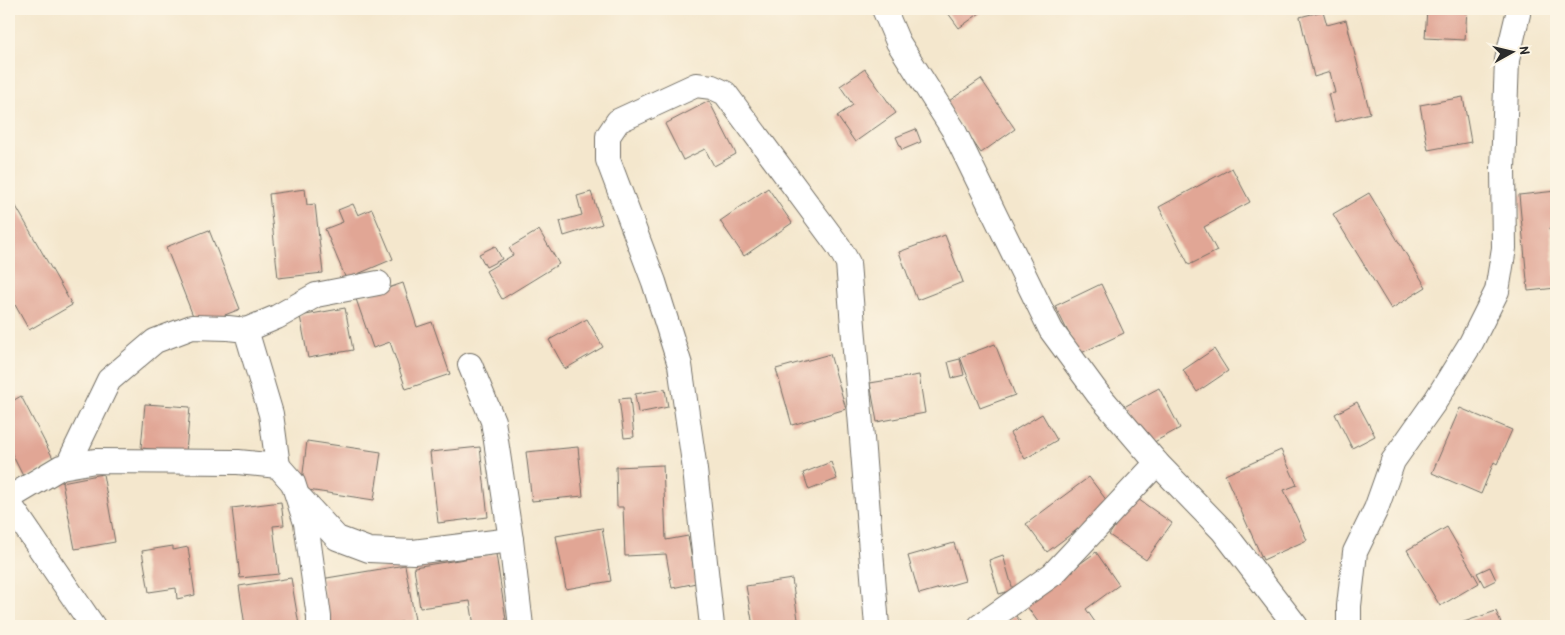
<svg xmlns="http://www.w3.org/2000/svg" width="1565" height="635" viewBox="0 0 1565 635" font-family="'Patrick Hand',sans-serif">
<rect width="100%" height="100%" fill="#fcf5e5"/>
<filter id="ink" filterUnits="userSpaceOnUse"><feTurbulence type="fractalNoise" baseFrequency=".02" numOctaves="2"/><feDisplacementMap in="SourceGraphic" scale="10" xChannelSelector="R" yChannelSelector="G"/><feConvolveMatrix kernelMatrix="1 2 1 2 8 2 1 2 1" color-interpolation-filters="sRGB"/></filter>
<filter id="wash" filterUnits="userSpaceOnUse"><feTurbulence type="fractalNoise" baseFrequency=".0096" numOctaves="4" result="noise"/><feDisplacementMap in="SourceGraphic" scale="20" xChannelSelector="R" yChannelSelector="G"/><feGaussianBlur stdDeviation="1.12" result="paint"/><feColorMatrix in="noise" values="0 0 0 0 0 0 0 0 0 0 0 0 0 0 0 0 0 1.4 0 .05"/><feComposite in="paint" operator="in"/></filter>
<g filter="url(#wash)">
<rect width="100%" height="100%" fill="#f4e7cd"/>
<g id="blocks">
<!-- building -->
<g fill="#e1a695">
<polygon points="945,9 977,9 980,13 959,28"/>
<polygon points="1427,9 1467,9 1465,40 1425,38"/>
<polygon points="1323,11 1327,25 1346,20 1370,113 1335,122 1328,94 1335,93 1330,72 1314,77 1300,17"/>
<polygon points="865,69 896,113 855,142 837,116 853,105 840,86"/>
<polygon points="981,79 1015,129 981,153 946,103"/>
<polygon points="1463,97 1471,142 1428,150 1420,105"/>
<polygon points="709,101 736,154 714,166 705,149 683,160 665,124"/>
<polygon points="916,129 921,142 902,150 896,137"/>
<polygon points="1232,168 1250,202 1204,227 1217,251 1189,265 1159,207"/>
<polygon points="768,188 792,223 744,256 720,221"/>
<polygon points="305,189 307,205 315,204 323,273 278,278 269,194"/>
<polygon points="1556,191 1556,227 1550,228 1556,288 1528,291 1519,195"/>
<polygon points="591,192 602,224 564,236 560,221 582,215 577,196"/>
<polygon points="1369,193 1426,287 1391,309 1333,214"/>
<polygon points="9,194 72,305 29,330 9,294"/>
<polygon points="353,204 358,215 372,209 393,259 346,279 325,229 343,222 338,210"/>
<polygon points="209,230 240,309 197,326 166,247"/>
<polygon points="539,230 559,264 502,299 486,271 513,255 509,248"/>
<polygon points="945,235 963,282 917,300 899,252"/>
<polygon points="495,246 502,259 486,267 479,254"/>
<polygon points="403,283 417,327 432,322 450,374 406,389 390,342 373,348 356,299"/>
<polygon points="1101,284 1124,333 1079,354 1055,306"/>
<polygon points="345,308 353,350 308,358 300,316"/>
<polygon points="587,319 603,347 565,369 549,340"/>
<polygon points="995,344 1015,395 980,408 960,357"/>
<polygon points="1214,349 1228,371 1197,392 1183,370"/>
<polygon points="830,354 846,409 792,425 776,369"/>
<polygon points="960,359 964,375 952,378 948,362"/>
<polygon points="919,375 925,413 877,422 870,383"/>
<polygon points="1159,388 1180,428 1145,447 1124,407"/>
<polygon points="665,389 668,407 638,413 635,394"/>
<polygon points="21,396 55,462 24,478 9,448 9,403"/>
<polygon points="630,398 634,437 624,438 619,399"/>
<polygon points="1357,402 1375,436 1352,448 1335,414"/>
<polygon points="145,404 190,407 186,452 141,448"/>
<polygon points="1460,408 1512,430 1497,464 1494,462 1481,494 1432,473"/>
<polygon points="1042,414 1057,440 1025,459 1010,433"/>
<polygon points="307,441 381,452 374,500 301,489"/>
<polygon points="480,447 488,517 438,523 430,452"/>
<polygon points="578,447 583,496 532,501 526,452"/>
<polygon points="1281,450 1297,485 1284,490 1307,540 1263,560 1225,475"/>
<polygon points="831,462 837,479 809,490 803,473"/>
<polygon points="663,465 666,540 688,536 696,583 672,588 666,554 625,556 623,507 617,507 616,467"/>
<polygon points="103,474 115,542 75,549 62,482"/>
<polygon points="1089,477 1110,505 1047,552 1026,524"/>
<polygon points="1135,497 1172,523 1146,560 1109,535"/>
<polygon points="281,502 284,525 273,526 279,574 240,578 232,508"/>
<polygon points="1447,527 1479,583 1440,606 1407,550"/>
<polygon points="602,528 611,581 566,589 556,536"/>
<polygon points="954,543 965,581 919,594 908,556"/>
<polygon points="173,546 173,550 188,547 195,595 177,599 176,588 149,592 142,551"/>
<polygon points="1096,552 1119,585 1086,609 1095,622 1089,626 1041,626 1025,604"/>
<polygon points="496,554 507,626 474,626 470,601 420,608 414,567"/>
<polygon points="1003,555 1013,590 999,594 989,560"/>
<polygon points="405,565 415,620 375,626 329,626 321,579"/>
<polygon points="1490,567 1496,580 1484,586 1477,573"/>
<polygon points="291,578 299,625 245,626 239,586"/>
<polygon points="792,579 799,626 753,626 746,586"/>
<polygon points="1496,611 1502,626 1462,626 1461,623"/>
<polygon points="1015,615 1024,626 1002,626"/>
</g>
</g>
</g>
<g filter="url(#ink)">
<use href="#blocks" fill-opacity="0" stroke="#716d64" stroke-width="1"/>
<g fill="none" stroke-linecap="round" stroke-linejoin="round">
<defs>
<g id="street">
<polyline points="884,9 898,42 953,129 1051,330 1098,394 1157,463 1223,531 1296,626"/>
<polyline points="246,330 277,317 316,295 378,283"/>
<polyline points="470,365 493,421 511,540"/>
<polyline points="68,465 109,380 155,341 192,327 228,328 246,330 271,414 278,466"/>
<polyline points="9,498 61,467 95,461 238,462 278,466 293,483 306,523 319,617 319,626"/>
<polyline points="301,499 337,538 369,550 413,552 511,540 521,626"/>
<polyline points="9,503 93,626"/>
<polyline points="712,626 695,470 680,365 654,282 608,160 608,136 618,121 696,85 712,87 725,93 839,247 848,263 877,626"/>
<polyline points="980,626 1053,574 1157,463"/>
<polyline points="1349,626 1349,606 1355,552 1376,509 1393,461 1436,400 1471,343 1497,291 1504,248 1503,169 1507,60 1518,14 1518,9"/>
</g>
</defs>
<!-- street casing -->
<use href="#street" stroke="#716d64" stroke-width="26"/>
<!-- street -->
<use href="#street" stroke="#fff" stroke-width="24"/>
</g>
</g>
<!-- margin -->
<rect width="1565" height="635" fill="none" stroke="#fcf5e5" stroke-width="30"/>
<!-- north arrow -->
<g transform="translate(1512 52) rotate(82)" stroke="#fcf5e5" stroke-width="4" paint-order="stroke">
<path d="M0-4L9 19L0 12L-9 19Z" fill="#2b2b2b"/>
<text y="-8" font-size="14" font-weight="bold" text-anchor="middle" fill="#2b2b2b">N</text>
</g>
</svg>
